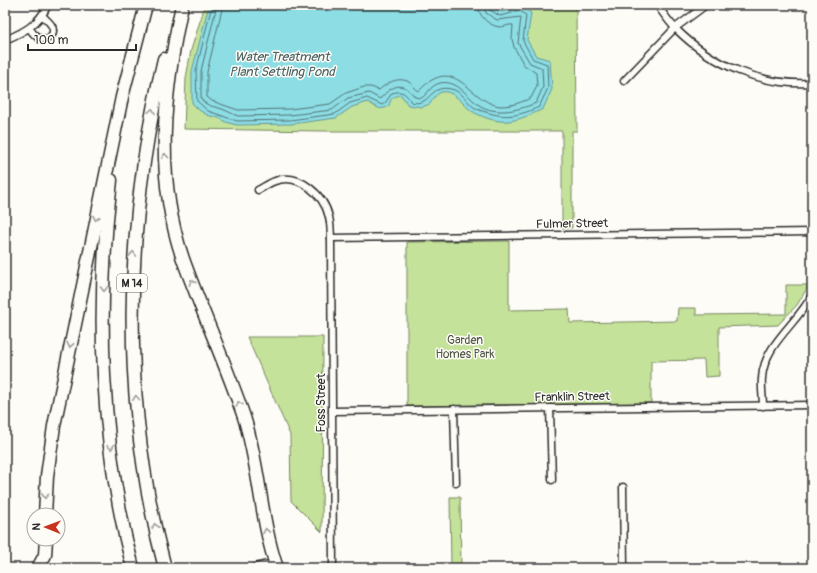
<svg xmlns="http://www.w3.org/2000/svg" width="817" height="573" viewBox="0 0 817 573" font-family="Pangolin,sans-serif">
<rect width="100%" height="100%" fill="#fdfcf7"/>
<filter id="ink" filterUnits="userSpaceOnUse"><feTurbulence type="fractalNoise" baseFrequency=".025" numOctaves="2"/><feDisplacementMap in="SourceGraphic" scale="8" xChannelSelector="R" yChannelSelector="G"/><feConvolveMatrix kernelMatrix="1 2 1 2 8 2 1 2 1" color-interpolation-filters="sRGB"/></filter>
<g filter="url(#ink)">
<!-- green -->
<g fill="#c4e299" stroke="#788662">
<polygon points="205,5 576,5 577,131 572,131 572,228 562,228 562,131 323,131 184,129 186,78 191,50"/>
<polygon points="509,241 509,310 569,309 570,323 677,321 678,308 696,308 696,315 786,314 786,285 809,285 797,305 778,325 719,327 719,376 705,377 704,360 651,361 651,403 407,406 407,242"/>
<polygon points="247,337 323,337 322,532 291,501 290,435"/>
<polygon points="450,497 460,497 461,568 451,568"/>
</g>
<!-- water -->
<path fill="#8cdde4" stroke="#65969a" d="M209,5H492L501,12L521,6L531,13L527,40L536,56L550,60L552,89L543,109C530,115 514,123 499,121C490,120 474,114 468,108C455,95 442,81 430,104L422,107L408,105L401,95C394,96 390,98 389,106C380,111 377,108 368,102L352,107L336,118L291,124L237,125L226,122L219,118L207,115L199,110L192,103V71Z"/>
<g fill="none" stroke-linecap="round" stroke-linejoin="round">
<!-- shore -->
<g stroke="#527275" stroke-width="1">
<path d="M212,5L196,71L197,101L208,111L237,121L290,120L335,114L350,103L367,98L382,105L385,103L392,93C402,90 406,93 411,102C432,107 428,84 451,89C460,91 465,98 470,104C474,108 481,111 486,112C506,119 521,115 539,107L548,88L547,64L533,59L523,41L526,15L520,11L500,16L490,10L489,5"/>
<path d="M217,5L201,71V99C207,107 214,106 222,109C228,111 232,114 238,116L290,115L332,110L348,98L369,93L380,99C392,85 403,80 415,97L421,98C428,95 429,86 440,83C455,80 464,92 474,101C491,117 517,111 536,103L543,87L542,68L530,63L518,43L521,17L497,20L486,13L484,5"/>
<path d="M223,5L207,72V97L212,101L238,110L290,109L330,104L346,93L364,87H371L379,90C387,83 398,76 409,82C413,85 415,89 419,91C456,51 470,104 501,106C512,106 522,102 531,98L537,86L536,73L524,65L514,47L512,39L513,25C509,24 505,27 500,27C489,26 478,16 478,5"/>
</g>
<defs>
<g id="minor">
<path d="M657,5C663,13 669,22 676,29C712,65 761,86 812,83"/>
<path d="M30,29C32,32 35,36 39,38C44,41 53,38 53,31C54,25 46,20 43,16"/>
<path d="M5,40C24,32 38,25 48,5"/>
<polyline points="624,81 675,28 706,5"/>
<path d="M258,190C264,187 269,183 275,181C299,172 324,195 329,217C331,225 331,236 331,245L333,568"/>
<polyline points="331,238 812,232"/>
<path d="M763,406C763,397 761,387 762,378C764,344 798,323 812,295"/>
<polyline points="550,408 552,480"/>
<polyline points="454,409 456,483"/>
<polyline points="332,411 812,405"/>
<polyline points="623,487 624,568"/>
</g>
<polyline id="secondary" points="257,568 265,566 273,568"/>
<g id="motorway">
<path d="M182,5C164,90 154,175 183,259C202,312 226,364 244,417C260,467 260,519 277,568"/>
<path d="M164,59C124,224 120,402 165,568"/>
<path d="M111,180C96,307 100,444 133,568"/>
<polyline points="45,515 47,476 54,426 122,97 146,5"/>
<polyline points="38,568 45,555 46,539"/>
</g>
</defs>
<!-- minor casing -->
<use href="#minor" stroke="#2b2b2b" stroke-width="9"/>
<!-- secondary casing -->
<use href="#secondary" stroke="#2b2b2b" stroke-width="12"/>
<!-- motorway casing -->
<use href="#motorway" stroke="#2b2b2b" stroke-width="15"/>
<!-- minor -->
<use href="#minor" stroke="#fdfcf7" stroke-width="6"/>
<!-- secondary -->
<use href="#secondary" stroke="#fdfcf7" stroke-width="9"/>
<!-- motorway -->
<use href="#motorway" stroke="#fdfcf7" stroke-width="12"/>
</g>
<!-- one-way arrows -->
<defs><path id="oneway-chevron" d="M-2-3.5L2.5 0L-2 3.5" fill="none" stroke-width="1.6" stroke-linecap="round" stroke-linejoin="round"/></defs>
<g stroke="#9e9e9b">
<use href="#oneway-chevron" transform="translate(152 111) rotate(-81)"/>
<use href="#oneway-chevron" transform="translate(165 156) rotate(-94)"/>
<use href="#oneway-chevron" transform="translate(96 218) rotate(102)"/>
<use href="#oneway-chevron" transform="translate(133 254) rotate(-88)"/>
<use href="#oneway-chevron" transform="translate(192 282) rotate(-111)"/>
<use href="#oneway-chevron" transform="translate(104 289) rotate(91)"/>
<use href="#oneway-chevron" transform="translate(70 345) rotate(101)"/>
<use href="#oneway-chevron" transform="translate(136 398) rotate(-95)"/>
<use href="#oneway-chevron" transform="translate(239 404) rotate(-109)"/>
<use href="#oneway-chevron" transform="translate(111 447) rotate(82)"/>
<use href="#oneway-chevron" transform="translate(45 496) rotate(94)"/>
<use href="#oneway-chevron" transform="translate(155 526) rotate(-102)"/>
<use href="#oneway-chevron" transform="translate(266 531) rotate(-100)"/>
</g>
</g>
<g text-anchor="middle" dominant-baseline="central" stroke-width="3" stroke-linejoin="round" paint-order="stroke">
<!-- shield labels -->
<rect fill="#fdfcf7" stroke="#6a6a68" stroke-width="1" x="117" y="274" width="30" height="18" rx="3"/>
<g font-size="11" font-weight="bold" fill="#2b2b2b">
<text x="132" y="283">M 14</text>
</g>
<!-- street labels -->
<g font-size="12" fill="#2b2b2b" stroke="#fdfcf7">
<text transform="translate(572 224) rotate(-1)">Fulmer Street</text>
<text transform="translate(572 397) rotate(-1)">Franklin Street</text>
<text transform="translate(321 403) rotate(-90)">Foss Street</text>
</g>
<!-- park labels -->
<g font-size="12" fill="#515946" stroke="#fdfcf7">
<text x="465" y="340">Garden<tspan x="465" dy="14">Homes Park</tspan></text>
</g>
<!-- water labels -->
<g font-size="13" font-style="italic" fill="#486062" stroke="#fdfcf7">
<text x="282" y="57">Water Treatment<tspan x="282" dy="15">Plant Settling Pond</tspan></text>
</g>
</g>
<!-- margin -->
<rect width="817" height="573" fill="none" stroke="#fdfcf7" stroke-width="20"/>
<rect x="10" y="10" width="797" height="553" fill="none" stroke="#2b2b2b" stroke-width="1.5" filter="url(#ink)"/>
<!-- north arrow -->
<g transform="translate(46 527) rotate(271)"><circle r="19" fill="#fdfcf7" stroke="#a9a8a5"/>
<path d="M0-3L7 15L0 10L-7 15Z" fill="#c8321e"/>
<text y="-6" font-size="11" font-weight="bold" text-anchor="middle" fill="#2b2b2b">N</text>
</g>
<!-- scale -->
<path d="M28 44v6h108v-6" fill="none" stroke="#2b2b2b" stroke-width="2"/>
<text x="34" y="44" font-size="12" fill="#2b2b2b" stroke="#fdfcf7" stroke-width="3" paint-order="stroke">100 m</text>
</svg>
